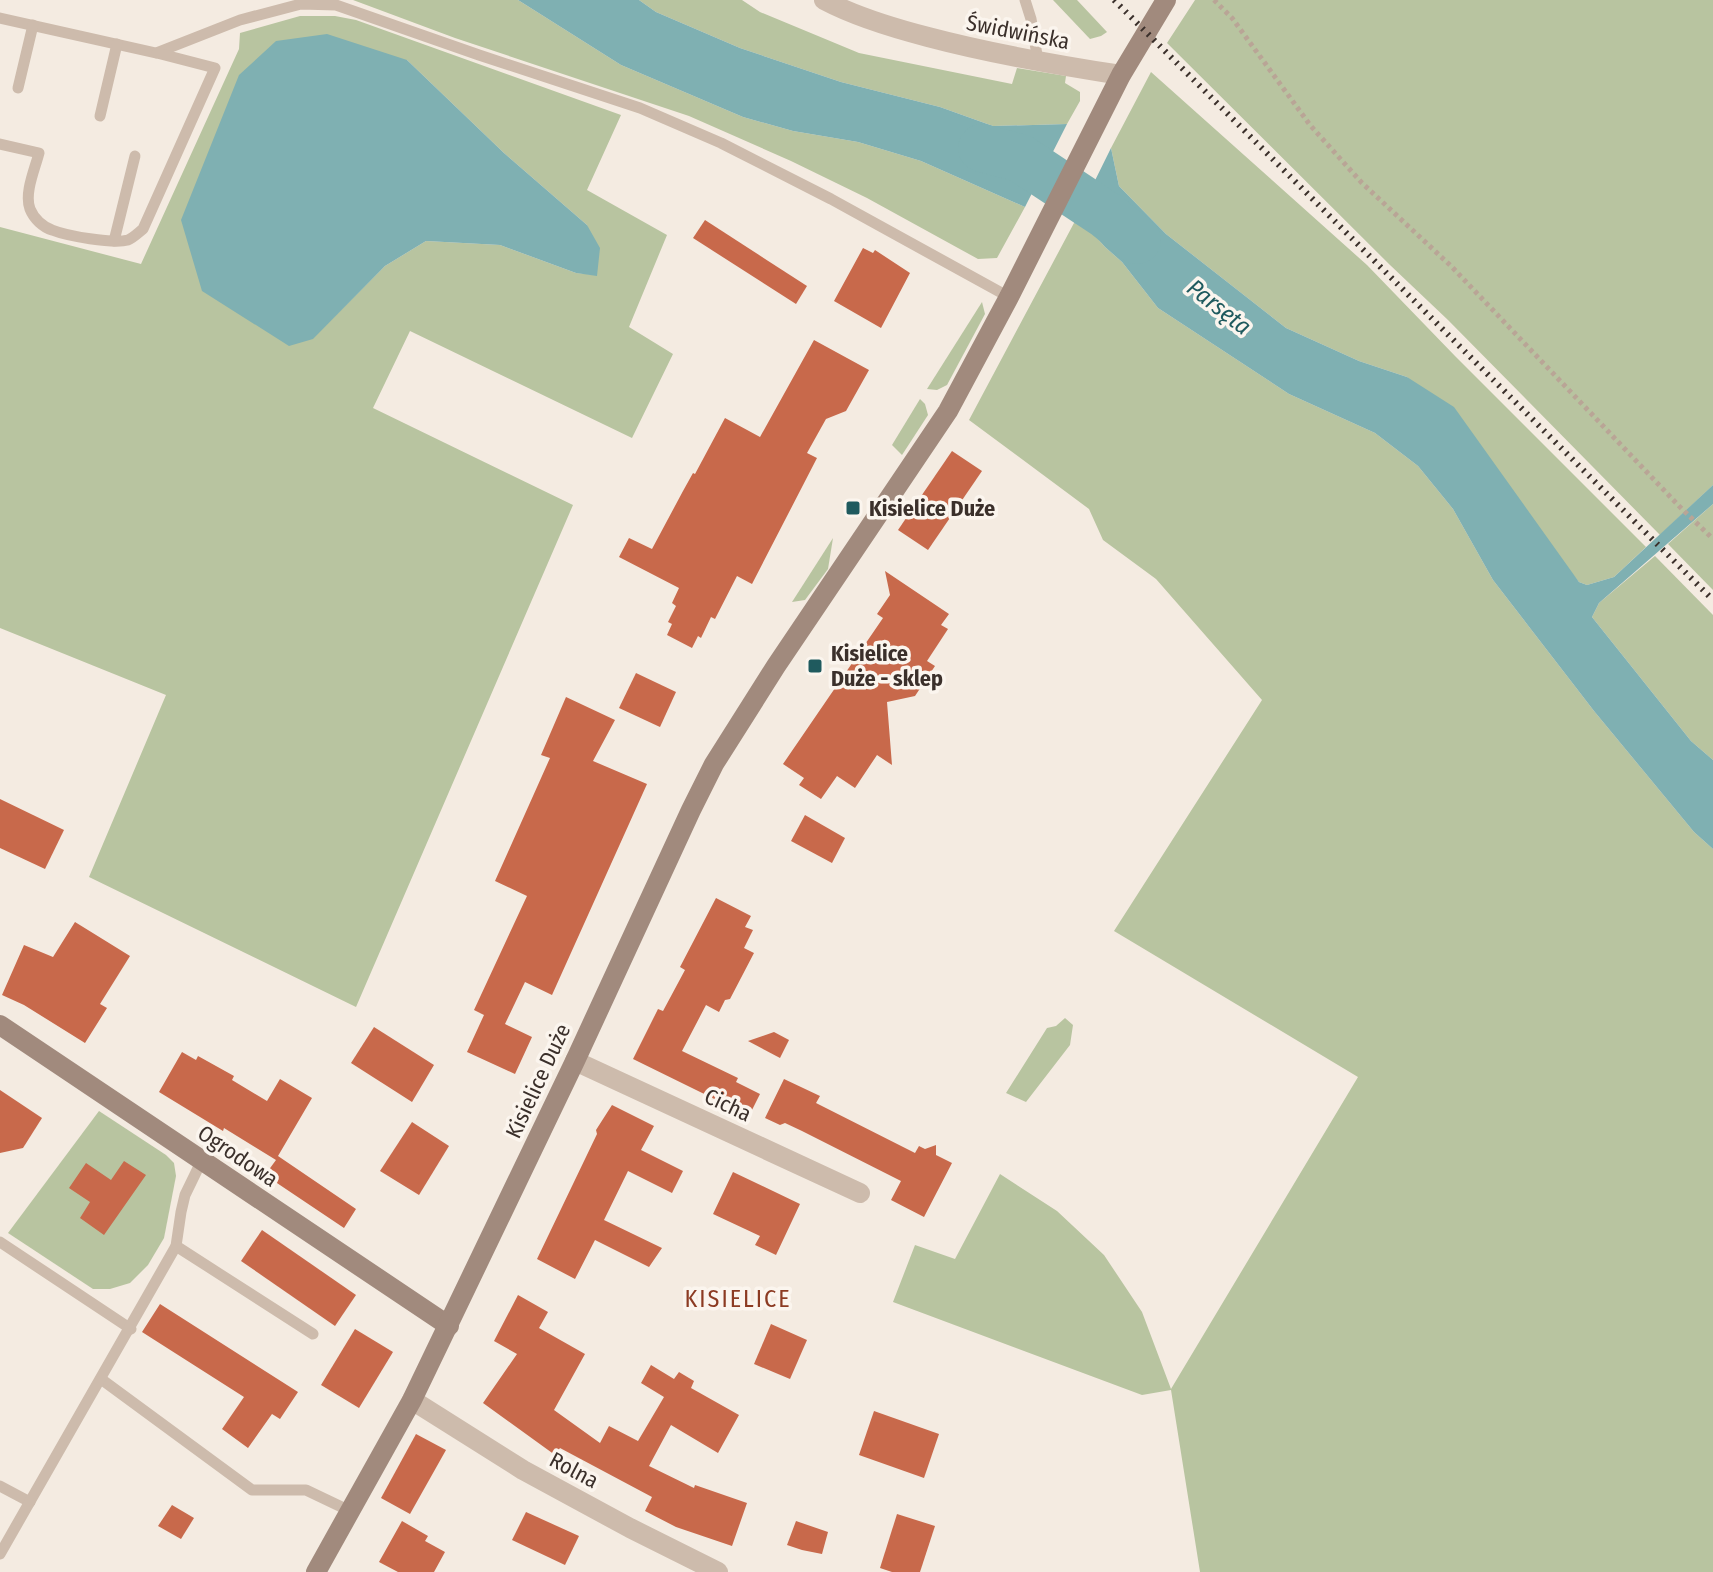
<svg xmlns="http://www.w3.org/2000/svg" width="1713" height="1572" viewBox="0 0 1713 1572" font-family="'Fira Sans Condensed',sans-serif">
<rect width="100%" height="100%" fill="#f4ebe1"/>
<!-- green -->
<g fill="#b8c4a0" fill-rule="evenodd">
<polygon points="353,0 518,0 621,65 743,117 793,131 858,142 921,161 1025,207 997,258 978,259 867,198 791,161 689,116 455,38"/>
<polygon points="639,0 742,0 760,12 859,53 1012,84 1017,68 1066,76 1065,83 1080,92 1080,101 1067,124 993,126 940,107 841,82 740,48 656,12"/>
<polygon points="1053,0 1077,0 1107,32 1101,36 1090,39"/>
<polygon points="1195,0 1713,0 1713,485 1660,535 1448,320 1390,265 1167,43"/>
<path d="M300,16H335L356,20L621,115L587,190L667,235L629,327L673,354L632,438L410,331L373,408L573,505L356,1007L89,877L166,695L0,628V227L141,264L239,49L240,33ZM407,60L504,153L587,225L597,275L576,273L500,245L426,241L385,266L313,338Z"/>
<polygon points="1151,72 1367,265 1455,356 1646,547 1614,577 1587,585 1579,582 1407,377 1359,361 1286,328 1166,234 1119,186 1111,148"/>
<polygon points="1074,223 1089,229 1105,247 1122,262 1158,308 1289,394 1375,433 1418,466 1453,509 1493,580 1594,711 1694,832 1713,849 1713,1572 1200,1572 1171,1390 1142,1395 893,1302 915,1245 955,1259 1000,1174 1057,1211 1104,1255 1142,1312 1171,1389 1358,1077 1114,931 1262,700 1156,579 1103,540 1089,509 969,420"/>
<polygon points="982,302 985,314 947,385 937,390 927,389"/>
<polygon points="920,399 925,404 928,415 902,455 892,445"/>
<polygon points="1713,504 1713,590 1668,544"/>
<polygon points="833,538 828,569 805,600 792,602"/>
<polygon points="1655,556 1713,615 1713,760 1691,741 1592,617 1599,603"/>
<polygon points="1065,1018 1073,1025 1070,1045 1026,1102 1006,1093 1047,1028 1056,1026"/>
<polygon points="99,1111 166,1155 174,1163 176,1176 164,1238 148,1265 130,1283 110,1289 93,1289 8,1233"/>
</g>
<!-- water -->
<g fill="#7fb0b2">
<polygon points="518,0 639,0 656,12 740,48 841,82 940,107 993,126 1067,124 1025,207 921,161 858,142 793,131 743,117 621,65"/>
<polygon points="327,34 407,60 504,153 587,225 600,248 597,276 576,273 500,245 426,241 385,266 313,339 289,346 202,291 181,220 239,75 276,41"/>
<polygon points="1111,148 1119,186 1166,234 1286,328 1359,361 1407,377 1454,407 1579,582 1587,585 1614,577 1713,485 1713,504 1599,603 1592,617 1691,741 1713,760 1713,849 1694,832 1594,711 1493,580 1453,509 1418,466 1375,433 1289,394 1158,308 1122,262 1105,247 1089,229 1074,223"/>
</g>
<g fill="none" stroke-linecap="round" stroke-linejoin="round">
<!-- river -->
<polyline stroke="#7fb0b2" stroke-width="48" points="982,148 1020,158 1106,215 1137,240"/>
</g>
<!-- building -->
<g fill="#c8694b">
<polygon points="705,220 807,286 796,304 693,238"/>
<polygon points="863,248 873,253 875,250 910,273 881,328 834,301"/>
<polygon points="814,340 869,370 846,411 826,419 807,453 817,458 752,584 737,576 715,619 711,617 701,638 698,636 692,648 667,635 672,624 668,622 676,606 672,603 679,588 619,557 629,538 652,549 683,491 693,473 695,474 725,418 760,437"/>
<polygon points="952,451 982,471 928,550 898,530"/>
<polygon points="885,571 949,614 941,625 948,629 927,661 935,666 915,696 887,702 892,765 877,755 855,788 837,776 821,799 799,785 804,778 783,764 883,618 877,614 890,595"/>
<polygon points="636,673 676,692 660,727 619,708"/>
<polygon points="566,697 615,720 593,761 647,784 552,995 525,982 505,1024 532,1037 515,1074 467,1052 484,1015 474,1010 527,896 495,881 550,758 541,755"/>
<polygon points="0,799 64,830 45,869 0,848"/>
<polygon points="805,815 845,838 832,863 791,841"/>
<polygon points="716,898 751,916 745,927 753,930 744,948 754,953 730,999 725,1000 719,1012 706,1005 682,1051 738,1078 736,1082 760,1094 749,1116 633,1059 658,1009 663,1011 685,970 680,967"/>
<polygon points="75,922 130,956 100,1004 107,1008 85,1043 24,1005 2,995 24,945 53,957"/>
<polygon points="374,1027 434,1065 412,1102 351,1063"/>
<polygon points="774,1032 789,1040 780,1058 748,1041"/>
<polygon points="182,1052 196,1060 198,1056 234,1076 232,1080 267,1101 280,1079 312,1098 278,1156 356,1209 344,1228 265,1175 276,1160 224,1128 223,1131 159,1092"/>
<polygon points="784,1079 820,1096 816,1103 915,1153 919,1146 925,1149 936,1145 936,1155 952,1163 924,1217 891,1200 901,1181 802,1131 785,1123 780,1125 765,1118"/>
<polygon points="0,1090 42,1118 23,1148 0,1153"/>
<polygon points="612,1105 654,1126 641,1150 683,1171 672,1193 628,1171 604,1220 662,1248 649,1267 595,1240 575,1279 537,1259 597,1134 596,1130"/>
<polygon points="412,1122 449,1146 419,1195 380,1171"/>
<polygon points="124,1161 146,1175 104,1235 80,1218 90,1202 69,1188 86,1163 111,1180"/>
<polygon points="733,1172 800,1204 776,1255 755,1245 760,1236 713,1214"/>
<polygon points="262,1230 356,1295 335,1326 241,1261"/>
<polygon points="518,1295 548,1312 539,1328 585,1354 554,1410 600,1443 609,1426 638,1441 664,1397 641,1383 651,1365 674,1379 679,1372 694,1381 691,1388 739,1415 718,1453 671,1425 649,1466 694,1488 695,1485 747,1503 732,1546 676,1527 645,1511 652,1497 560,1448 555,1455 483,1403 517,1354 494,1341"/>
<polygon points="160,1304 298,1392 280,1419 272,1414 248,1448 222,1429 244,1397 142,1332"/>
<polygon points="771,1324 807,1340 790,1379 754,1364"/>
<polygon points="355,1329 393,1352 359,1408 321,1385"/>
<polygon points="874,1411 939,1434 924,1478 859,1455"/>
<polygon points="416,1434 446,1450 410,1514 381,1498"/>
<polygon points="172,1505 194,1518 181,1539 158,1526"/>
<polygon points="526,1512 579,1536 565,1565 512,1540"/>
<polygon points="897,1514 935,1526 920,1572 892,1572 880,1568"/>
<polygon points="402,1521 428,1536 425,1541 445,1552 434,1572 398,1572 379,1562"/>
<polygon points="796,1521 828,1532 822,1554 802,1550 787,1545"/>
</g>
<g fill="none" stroke-linecap="round" stroke-linejoin="round">
<!-- path -->
<polyline stroke="#b9a596" stroke-width="5" stroke-dasharray="4 4" stroke-linecap="butt" points="1214,0 1232,18 1310,125 1362,183 1451,266 1679,506 1713,539"/>
<!-- lane -->
<g stroke="#cdbbac" stroke-width="11">
<polyline points="1025,0 1031,19 1038,61"/>
<polyline points="0,18 156,53 240,20 301,4 336,5 479,55 640,108 721,143 831,199 1009,297"/>
<polyline points="18,88 33,25"/>
<polyline points="100,116 117,44"/>
<path d="M0,144L39,153C35,169 24,193 30,209C34,219 43,227 52,230C67,236 113,244 128,240C133,238 138,233 143,229L215,68L157,53"/>
<polyline points="114,241 135,156"/>
<polyline points="0,1242 131,1329"/>
<polyline points="176,1246 313,1334"/>
<polyline points="101,1379 252,1490 306,1490 350,1511"/>
<polyline points="0,1486 30,1502"/>
<polyline points="0,1554 176,1246 181,1212 185,1195 202,1160"/>
</g>
<!-- street -->
<g stroke="#cdbbac" stroke-width="20">
<path d="M824,0C856,17 893,28 928,37C992,54 1056,65 1121,75"/>
<polyline points="575,1061 860,1193"/>
<polyline points="412,1400 523,1470 630,1528 718,1572"/>
</g>
<!-- secondary -->
<g stroke="#a18a7d" stroke-width="20">
<polyline points="0,1025 449,1326"/>
<polyline points="316,1572 412,1400 575,1061 691,810 714,764 776,666 948,411 1009,297 1121,75 1166,0"/>
</g>
<!-- rail -->
<polyline stroke="#3b302b" stroke-width="6" stroke-dasharray="2 6" stroke-linecap="butt" points="1114,0 1713,600"/>
</g>
<!-- markers -->
<g fill="#1f5a5e" stroke="#fbf5ee" stroke-width="3">
<rect x="845" y="500" width="16" height="16" rx="4"/>
<rect x="807" y="658" width="16" height="16" rx="4"/>
</g>
<g text-anchor="middle" dominant-baseline="central" stroke-width="7" stroke-linejoin="round" paint-order="stroke">
<!-- street labels -->
<g font-size="22" fill="#3b302b" stroke="#fbf5ee">
<text transform="translate(1018 32) rotate(11)">Świdwińska</text>
<text transform="translate(538 1081) rotate(-65)">Kisielice Duże</text>
<text transform="translate(728 1105) rotate(25)">Cicha</text>
<text transform="translate(238 1156) rotate(34)">Ogrodowa</text>
<text transform="translate(574 1470) rotate(28)">Rolna</text>
</g>
<!-- poi labels -->
<g font-size="22" font-weight="bold" fill="#3b302b" stroke="#fbf5ee" text-anchor="start">
<text x="869" y="508">Kisielice Duże</text>
<text x="831" y="653">Kisielice<tspan x="831" dy="25">Duże - sklep</tspan></text>
</g>
<!-- water labels -->
<g font-size="24" font-style="italic" fill="#1f5a5e" stroke="#fbf5ee">
<text transform="translate(1219 307) rotate(38)">Parsęta</text>
</g>
<!-- neighbourhood labels -->
<g font-size="24" letter-spacing="2" fill="#8c3b22" stroke="#fbf5ee">
<text x="738" y="1299">KISIELICE</text>
</g>
</g>
</svg>
